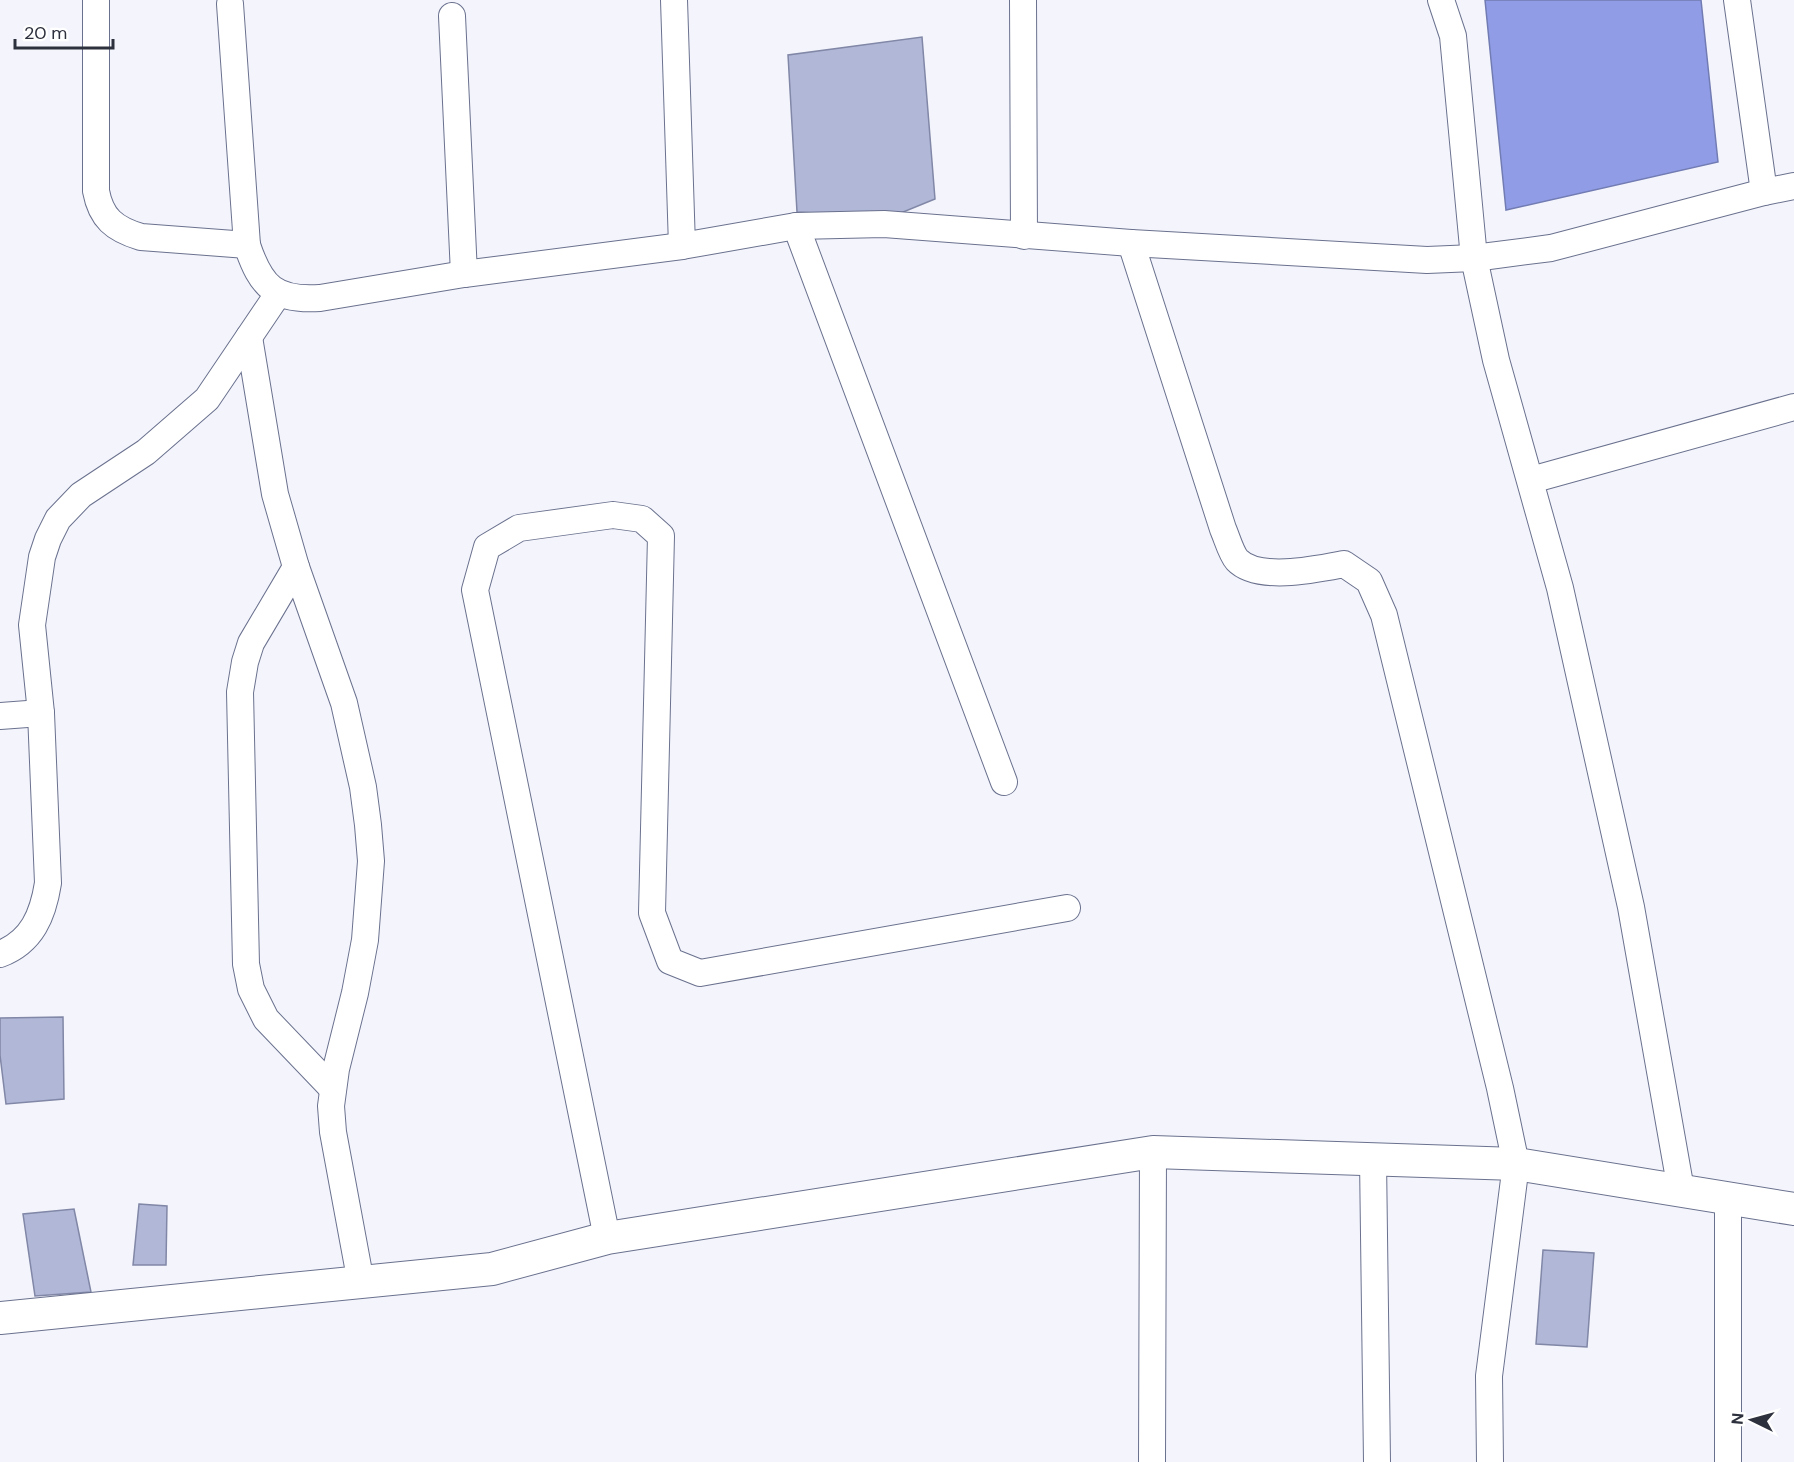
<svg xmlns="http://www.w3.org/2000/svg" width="1794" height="1462" viewBox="0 0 1794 1462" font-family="'DM Sans',sans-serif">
<rect width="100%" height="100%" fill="#f4f5fc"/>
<!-- water -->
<polygon fill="#909de6" stroke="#727cb3" stroke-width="1.5" points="1485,0 1701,0 1718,162 1506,210"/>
<!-- building -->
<g fill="#b0b7d7" stroke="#8187a6" stroke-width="1.5">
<polygon points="922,37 935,199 891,217 797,212 788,55"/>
<polygon points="63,1017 64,1099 6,1104 0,1055 0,1018"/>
<polygon points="139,1204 167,1206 166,1265 133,1265"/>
<polygon points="74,1209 91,1292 35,1296 23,1214"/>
<polygon points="1543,1250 1594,1253 1587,1347 1536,1344"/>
</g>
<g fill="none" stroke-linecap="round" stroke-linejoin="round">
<defs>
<g id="minor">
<path d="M96,0V191C101,218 114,229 141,237L247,245L230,4"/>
<polyline points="674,0 682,246 796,226 884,224 1131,243 1427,260 1474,258 1551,248 1764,192 1794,186"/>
<polyline points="1023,0 1024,236"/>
<polyline points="1441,0 1453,36 1474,258 1496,360 1560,588 1631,907 1681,1190"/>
<polyline points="1737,0 1764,192"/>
<polyline points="452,16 464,274"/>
<polyline points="796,226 1004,782"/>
<path d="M1131,243L1223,529C1227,538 1231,553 1237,560C1258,582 1318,569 1344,564L1369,581L1384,615L1500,1088L1516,1164L1489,1376L1490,1462"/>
<path d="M247,245C261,287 275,301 320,298L464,274L682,246"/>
<polyline points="249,337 275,494 296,567 344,703 363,787 368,825 371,861 365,940 355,993 336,1069 331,1106 333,1132 361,1283"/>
<polyline points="1531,480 1794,407"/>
<polyline points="296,567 251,643 245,662 240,692 246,964 251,989 266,1019 332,1088"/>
<polyline points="0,716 41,713"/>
<path d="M0,954C32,942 43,915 48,883L41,713L32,625L42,557L48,539L58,519L81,495L146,452L207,399L278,294"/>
<polyline points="1373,1159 1377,1462"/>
<polyline points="607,1238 475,590 487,547 519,528 613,515 642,519 661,536 652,913 670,961 700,973 1067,908"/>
<polyline points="1152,1462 1153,1152"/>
<polyline points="1728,1462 1728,1198"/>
</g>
<polyline id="tertiary" points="0,1318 492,1269 607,1238 1153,1152 1516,1164 1794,1209"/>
</defs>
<!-- minor casing -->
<use href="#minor" stroke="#6a718e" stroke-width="28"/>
<!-- tertiary casing -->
<use href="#tertiary" stroke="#6a718e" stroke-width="34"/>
<!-- minor -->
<use href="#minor" stroke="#fff" stroke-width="26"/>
<!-- tertiary -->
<use href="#tertiary" stroke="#fff" stroke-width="32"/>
</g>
<!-- north arrow -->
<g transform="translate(1752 1420) rotate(275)" stroke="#ffffff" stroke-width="4.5" paint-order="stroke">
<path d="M0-4.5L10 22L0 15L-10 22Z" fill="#2d303d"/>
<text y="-9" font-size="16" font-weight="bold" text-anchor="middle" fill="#2d303d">N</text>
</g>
<!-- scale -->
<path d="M15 39v9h98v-9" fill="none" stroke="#2d303d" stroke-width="3"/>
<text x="24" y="39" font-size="18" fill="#2d303d" stroke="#ffffff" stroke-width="4.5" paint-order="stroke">20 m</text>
</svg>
